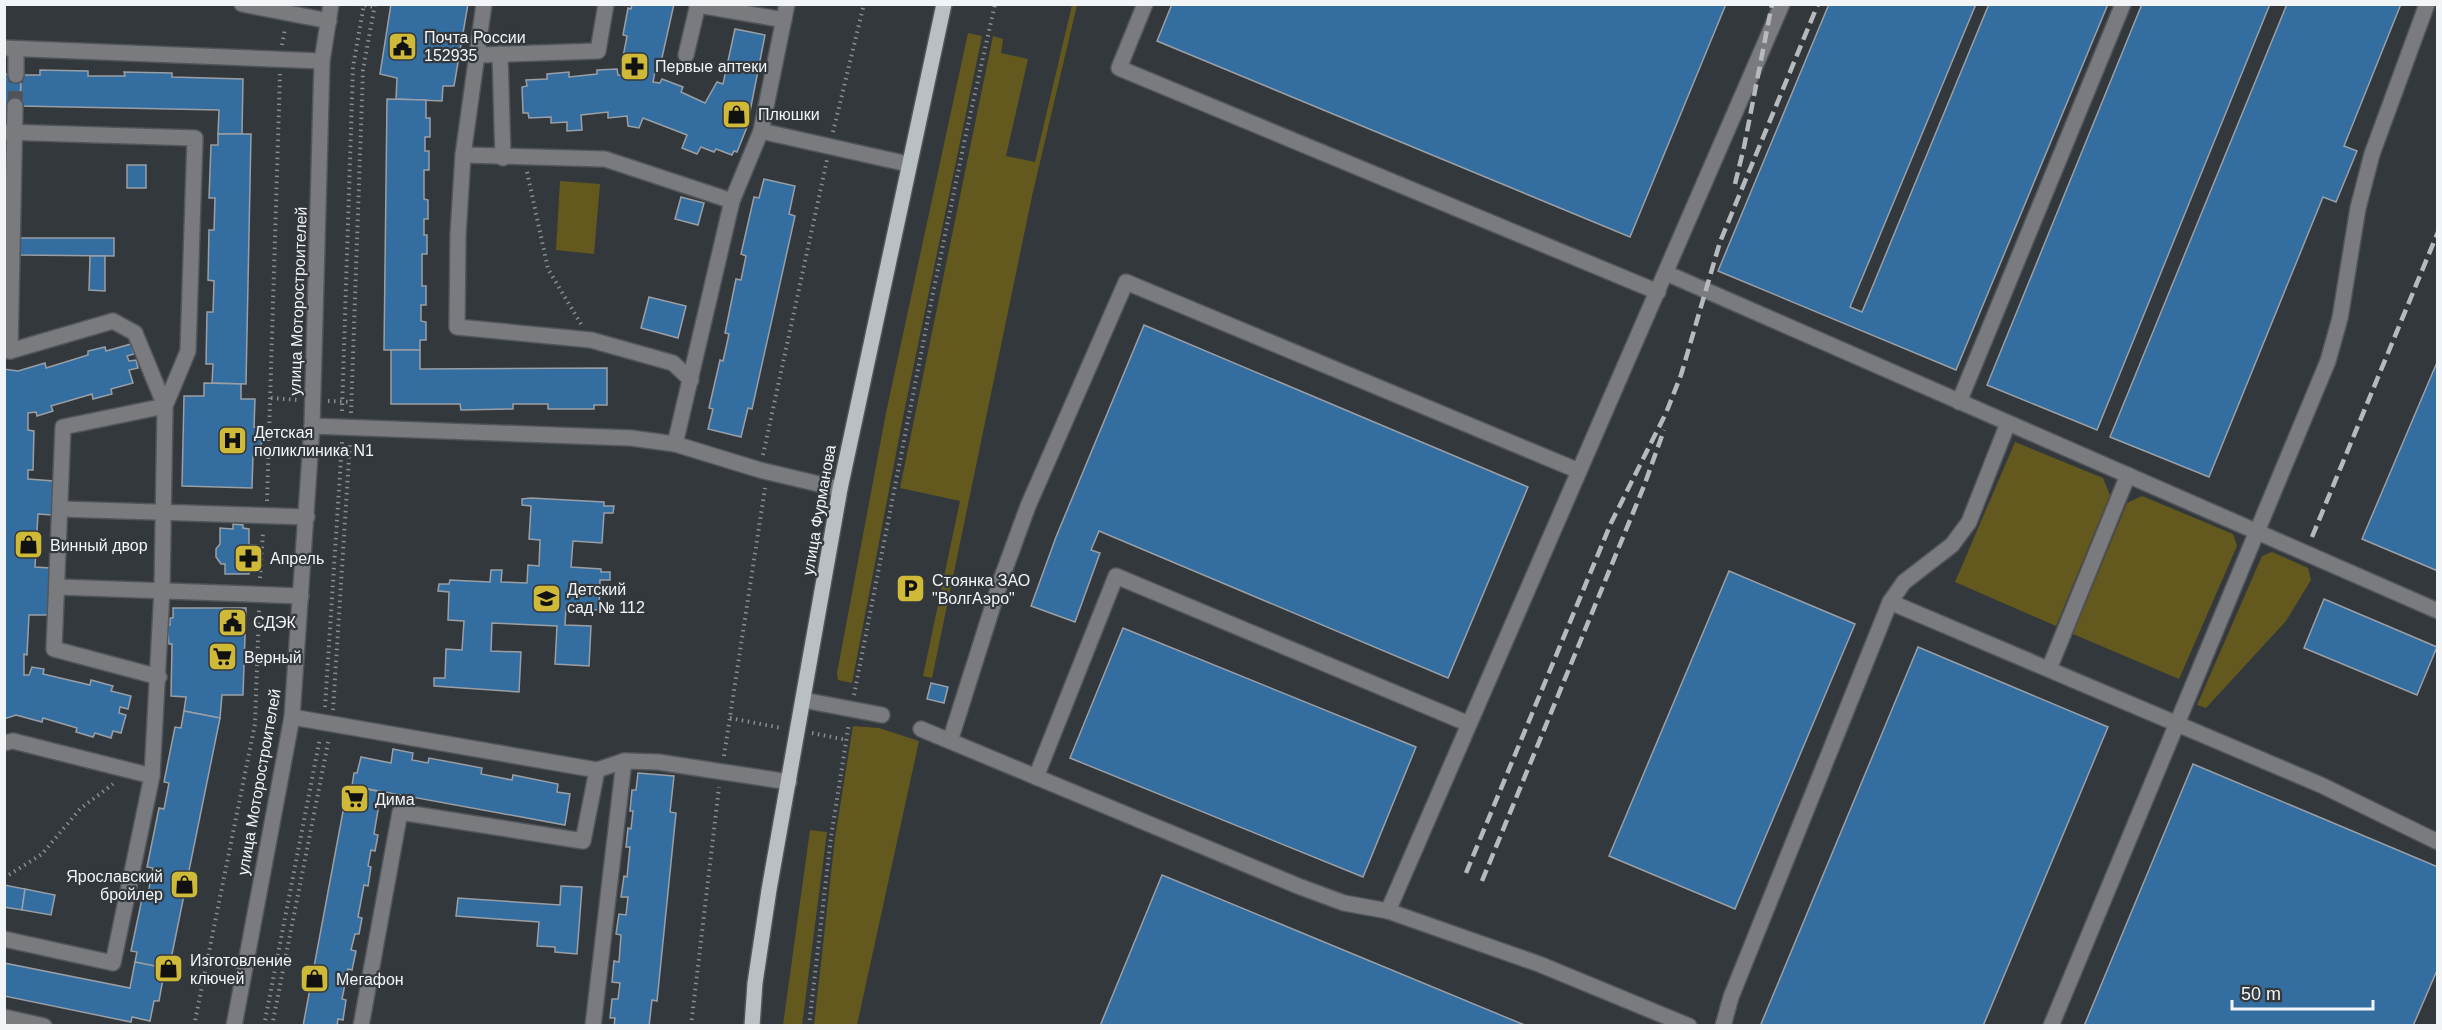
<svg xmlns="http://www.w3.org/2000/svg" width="2442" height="1030" viewBox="0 0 2442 1030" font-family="Arial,sans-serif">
<rect width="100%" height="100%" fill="#33383c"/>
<!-- green -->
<g fill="#63591e">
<polygon points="1072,5 1077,5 1032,196 932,678 923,676 960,501 900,488 993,36 1003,39 1001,53 1028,59 1006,156 1035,162"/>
<polygon points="968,33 982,36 903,417 852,683 838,680 837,673 886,413"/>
<polygon points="560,181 600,184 594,254 556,250"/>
<polygon points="2015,442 2103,478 2110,495 2056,626 1955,582"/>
<polygon points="2142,496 2233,534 2237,546 2179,679 2073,634 2127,503"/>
<polygon points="2272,552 2308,568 2311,580 2286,621 2206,708 2197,705 2262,556"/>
<polygon points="853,726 879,728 919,741 857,1025 814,1025 835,838"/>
<polygon points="810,830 827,832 802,1025 783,1025"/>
</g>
<!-- building -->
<g fill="#346ea1" stroke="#9a9fa5" stroke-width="1.5">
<polygon points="391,4 468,4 454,86 443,86 442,101 396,99 397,78 380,74"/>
<polygon points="632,4 674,4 661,62 657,61 653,82 660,83 662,79 683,87 681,92 705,103 717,82 723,84 735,29 765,35 747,127 737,152 734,151 732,155 716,149 714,152 701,147 697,154 682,148 687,135 643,118 639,128 628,126 627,116 608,118 608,112 581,115 582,130 567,131 567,122 551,123 551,117 529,118 528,113 523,113 522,87 527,86 526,80 547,79 547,74 569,72 569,77 597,74 597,70 617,69 618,75 624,76 627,57 623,57 627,36 623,35 628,8 631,9"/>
<polygon points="1172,4 1726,4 1630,237 1157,41"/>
<polygon points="1829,4 1976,4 1850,307 1862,312 1989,4 2108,4 1956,370 1718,271"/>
<polygon points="2142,4 2270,4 2097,430 1987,385"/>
<polygon points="2287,4 2401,4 2344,146 2357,151 2336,202 2323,197 2209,477 2110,437"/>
<polygon points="40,70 88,71 88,76 125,76 124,72 172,73 172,77 243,79 242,134 218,134 219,110 20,106 21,75 40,75"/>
<polygon points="4,74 21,75 20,106 4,106"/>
<polygon points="387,99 426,100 426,118 430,118 430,137 425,137 425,151 429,151 429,170 424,170 424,199 428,200 428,219 424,219 424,235 427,235 427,254 422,254 422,286 426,286 426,305 421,305 421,321 426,322 426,340 420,340 420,350 384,350"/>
<polygon points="218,134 251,134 246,384 212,383 213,364 206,364 207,312 213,312 214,281 208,280 209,230 214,230 215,198 209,198 211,145 218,145"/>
<rect x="127" y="165" width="19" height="23"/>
<polygon points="764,179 795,186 789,214 795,216 752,409 748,408 741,437 708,429 713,409 709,408 720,360 723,361 729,334 725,333 736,279 741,280 746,256 741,254 754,197 759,198"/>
<polygon points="681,197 704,203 698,225 675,219"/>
<polygon points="19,238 114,238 114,256 19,255"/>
<polygon points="90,256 105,256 105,291 89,290"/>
<polygon points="649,297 686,306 678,338 641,328"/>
<polygon points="1144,325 1528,487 1448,678 1099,531 1091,550 1100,553 1075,622 1031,606 1056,537"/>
<polygon points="131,344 134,354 127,356 129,361 136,360 138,368 129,370 133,383 111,389 112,394 93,399 92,394 51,406 53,411 37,416 36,412 28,413 28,430 34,431 33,470 28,470 28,479 54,481 52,515 38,514 35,567 51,568 50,615 29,615 27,655 24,654 24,675 29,675 32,667 44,669 43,674 90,685 91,680 113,686 111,691 131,696 128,709 120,707 119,713 126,715 121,733 113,731 111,738 95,733 93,737 76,732 77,728 43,718 42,722 16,715 4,719 4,369 18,371 45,363 46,368 88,355 88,351 105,347 106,351"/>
<polygon points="391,350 420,350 420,369 607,368 607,405 594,405 594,409 548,409 548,404 513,404 513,409 461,410 460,404 391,404"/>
<polygon points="2438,360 2438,571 2362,539"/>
<polygon points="204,383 241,384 241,399 255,399 254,427 262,427 261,456 253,456 252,488 182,486 184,396 204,396"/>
<polygon points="531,498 604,502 604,506 614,506 613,513 604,513 602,543 573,541 571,567 601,569 601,572 610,572 610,580 600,580 599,610 566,608 565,625 591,626 589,666 555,664 557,626 492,623 491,651 521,652 519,692 434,686 434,678 445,678 446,649 462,650 464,621 448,620 449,592 438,591 439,584 449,584 450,580 490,582 491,570 502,570 501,582 527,583 528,565 539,566 540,540 529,539 531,506 522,505 522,499"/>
<polygon points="233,524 243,525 243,528 249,529 249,545 256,545 256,566 249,566 249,574 225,574 225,564 221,564 216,557 216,549 220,544 220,528 233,529"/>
<polygon points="1729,571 1855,624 1735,909 1609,856"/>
<polygon points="2324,599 2437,647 2417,695 2304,648"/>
<polygon points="173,608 246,608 243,695 222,695 220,718 184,711 186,697 171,696 172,644 169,644 167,625 170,625 170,618 173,618"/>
<polygon points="1123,628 1416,747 1363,877 1070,758"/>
<polygon points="1918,647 2108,727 1983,1026 1764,1026 1761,1024"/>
<polygon points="931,683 948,687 944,703 927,699"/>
<polygon points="184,711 220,718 169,969 135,962 137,952 131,951 143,894 148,894 153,868 147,867 159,808 164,809 169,783 164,782 175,727 181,728"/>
<polygon points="393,749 413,753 412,760 428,763 429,758 482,768 481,774 512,780 513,775 558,784 557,792 570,794 565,825 352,786 354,773 357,773 361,757 391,763"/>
<polygon points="2193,764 2438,867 2438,968 2413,1026 2084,1026"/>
<polygon points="638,773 674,776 670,812 676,813 657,1001 652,1000 649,1026 614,1026 615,1018 610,1018 612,999 618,999 620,983 612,982 614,961 619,962 621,935 616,934 619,914 626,915 628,897 621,897 624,876 627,877 630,847 626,847 628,828 631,829 633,811 630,811 632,790 636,790"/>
<polygon points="352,786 381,792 374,834 378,835 375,851 371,850 368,866 371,867 368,886 364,885 358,917 362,918 359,934 355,934 351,950 356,951 352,970 348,969 342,999 346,1000 343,1020 338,1019 337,1026 303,1026 344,806 348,807"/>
<polygon points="1162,875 1527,1026 1100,1026"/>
<polygon points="4,885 25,889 22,910 4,907"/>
<polygon points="561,886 582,887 577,954 555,952 555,947 537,946 539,922 456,916 458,898 560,905"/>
<polygon points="25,889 55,895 51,915 22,910"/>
<polygon points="135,962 165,968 159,1001 154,1001 150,1021 132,1017 131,1022 4,996 4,963 130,988"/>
</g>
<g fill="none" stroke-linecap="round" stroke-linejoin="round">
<!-- minor-tunnel -->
<polyline stroke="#505458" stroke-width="15" stroke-dasharray="15 8" stroke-linecap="butt" points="15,106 16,75"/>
<defs>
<g id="minor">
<polyline points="242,4 329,21"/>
<polyline points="484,4 463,155 458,235 457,327 591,340 673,363 691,380"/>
<polyline points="1145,4 1119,68 1658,292"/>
<polyline points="698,5 784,20"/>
<polyline points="4,48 322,61"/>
<polyline points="500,54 503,158"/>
<polyline points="477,55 598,51 606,4"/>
<polyline points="686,55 698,4"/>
<polyline points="16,75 16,49"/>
<polyline points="761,131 908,164"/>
<polyline points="4,132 195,138 188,351 165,406 162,590 152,776 113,963 4,939"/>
<polyline points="463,155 605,159 732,201"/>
<polyline points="1666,273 2438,611"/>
<polyline points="4,350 10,351 113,321 135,333 165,406 63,427 54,649 159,677"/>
<polyline points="10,351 15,106"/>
<polyline points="1959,402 2123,4"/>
<polyline points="312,426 631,438 675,444 760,470 840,489"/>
<polyline points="675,444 732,201 761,131 787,4"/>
<polyline points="61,509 307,517"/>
<polyline points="58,587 301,596"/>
<polyline points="1890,602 2321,785 2438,842"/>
<polyline points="2049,669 2128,475"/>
<polyline points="803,700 882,715"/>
<polyline points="292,717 597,770 624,761 658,762 789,782"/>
<polyline points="921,729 1298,886 1344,903 1388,911 1539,964 1689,1026"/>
<polyline points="950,741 1002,577 1028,506 1126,282 1579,471"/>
<polyline points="4,743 13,741 152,776"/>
<polyline points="1036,777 1116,576 1469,724"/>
<polyline points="1388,911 1782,4"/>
<polyline points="4,1017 44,1026"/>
<polyline points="234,1026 292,717 312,426 322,61 331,4"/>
<polyline points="361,1026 400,812 583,841 597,770"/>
<polyline points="593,1026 624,761"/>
<polyline points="1723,1026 1731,997 1890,602 1904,582 1952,545 1969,522 2008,423"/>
<polyline points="2051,1026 2328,361 2340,318 2358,208 2372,154 2427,4"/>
</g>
<polyline id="major" points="752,1026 755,983 769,890 840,489 944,4"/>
</defs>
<!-- minor casing -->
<use href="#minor" stroke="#52565a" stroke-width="18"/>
<!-- major casing -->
<use href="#major" stroke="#52565a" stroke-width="18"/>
<!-- path -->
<g stroke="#898e91" stroke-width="4" stroke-dasharray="1.5 4.5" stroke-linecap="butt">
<polyline points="359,4 374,7"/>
<polyline points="282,45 285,29"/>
<polyline points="833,132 864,4"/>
<polyline points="527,172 548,269 581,324"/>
<polyline points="271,398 297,400"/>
<polyline points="328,401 351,402"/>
<polyline points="342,411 353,67 364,4"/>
<polyline points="351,413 363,70 375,4"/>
<polyline points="763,455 827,160"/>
<polyline points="267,501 280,74"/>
<polyline points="260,578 263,532"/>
<polyline points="854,695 933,293 967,129 995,4"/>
<polyline points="325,707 342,442"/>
<polyline points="333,710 350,442"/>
<polyline points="730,718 781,728"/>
<polyline points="812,733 847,740"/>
<polyline points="724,756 765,488"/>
<polyline points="4,878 42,854 80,809 113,784"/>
<polyline points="194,1026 255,724 259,610"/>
<polyline points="264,1026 320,738"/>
<polyline points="272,1026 329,738"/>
<polyline points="691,1026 719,787"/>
<polyline points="809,1026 831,837 849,723"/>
</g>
<!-- minor -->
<use href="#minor" stroke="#797b7e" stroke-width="15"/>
<!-- major -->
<use href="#major" stroke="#babfc3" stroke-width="15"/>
<!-- rail -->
<g stroke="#b6babd" stroke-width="4.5" stroke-dasharray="12 6" stroke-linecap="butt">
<polyline points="1735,184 1744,147 1772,4"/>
<polyline points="2312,537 2438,232"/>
<polyline points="1466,873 1611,523 1666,413 1681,375 1720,242 1818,4"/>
<polyline points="1482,881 1644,486 1664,430"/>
</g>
</g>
<!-- icons -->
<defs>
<symbol id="civic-square" viewBox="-11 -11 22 22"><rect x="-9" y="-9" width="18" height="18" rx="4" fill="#ceb938" stroke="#33383c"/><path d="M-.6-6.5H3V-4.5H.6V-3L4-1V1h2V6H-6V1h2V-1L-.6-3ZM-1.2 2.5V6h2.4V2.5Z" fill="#111"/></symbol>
<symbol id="pharmacy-square" viewBox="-11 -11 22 22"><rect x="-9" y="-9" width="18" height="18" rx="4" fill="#ceb938" stroke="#33383c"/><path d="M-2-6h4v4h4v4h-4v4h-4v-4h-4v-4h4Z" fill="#111"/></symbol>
<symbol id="shop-square" viewBox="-11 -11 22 22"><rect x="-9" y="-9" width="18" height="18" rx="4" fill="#ceb938" stroke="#33383c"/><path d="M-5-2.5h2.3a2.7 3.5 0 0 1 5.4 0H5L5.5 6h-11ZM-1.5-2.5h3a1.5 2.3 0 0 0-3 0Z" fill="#111"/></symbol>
<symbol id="hospital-square" viewBox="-11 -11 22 22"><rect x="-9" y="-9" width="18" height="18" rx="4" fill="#ceb938" stroke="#33383c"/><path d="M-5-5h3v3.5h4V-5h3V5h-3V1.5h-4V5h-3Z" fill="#111"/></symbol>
<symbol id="parking-square" viewBox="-11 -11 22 22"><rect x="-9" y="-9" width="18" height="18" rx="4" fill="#ceb938" stroke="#33383c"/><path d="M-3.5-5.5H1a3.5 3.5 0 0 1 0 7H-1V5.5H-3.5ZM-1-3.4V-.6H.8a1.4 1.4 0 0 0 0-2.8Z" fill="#111"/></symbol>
<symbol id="school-square" viewBox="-11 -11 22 22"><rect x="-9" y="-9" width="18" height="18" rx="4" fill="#ceb938" stroke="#33383c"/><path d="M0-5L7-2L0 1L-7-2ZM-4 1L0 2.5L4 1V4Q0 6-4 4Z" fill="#111"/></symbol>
<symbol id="supermarket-square" viewBox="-11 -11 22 22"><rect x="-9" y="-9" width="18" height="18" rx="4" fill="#ceb938" stroke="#33383c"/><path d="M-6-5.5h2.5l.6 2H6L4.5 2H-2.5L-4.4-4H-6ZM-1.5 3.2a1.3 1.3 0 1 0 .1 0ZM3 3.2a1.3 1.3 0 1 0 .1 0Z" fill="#111"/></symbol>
</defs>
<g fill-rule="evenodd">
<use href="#civic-square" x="386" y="30" width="33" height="33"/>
<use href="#pharmacy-square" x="618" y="50" width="33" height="33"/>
<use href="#shop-square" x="720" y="98" width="33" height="33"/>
<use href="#hospital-square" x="216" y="424" width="33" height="33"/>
<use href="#shop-square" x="12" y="528" width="33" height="33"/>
<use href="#pharmacy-square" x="232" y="542" width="33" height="33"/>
<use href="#parking-square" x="894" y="572" width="33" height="33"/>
<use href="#school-square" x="530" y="582" width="33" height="33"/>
<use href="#civic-square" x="216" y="606" width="33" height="33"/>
<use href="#supermarket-square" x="206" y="640" width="33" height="33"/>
<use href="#supermarket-square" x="338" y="782" width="33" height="33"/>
<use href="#shop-square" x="168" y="868" width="33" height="33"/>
<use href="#shop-square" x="152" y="952" width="33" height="33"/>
<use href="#shop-square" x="298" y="962" width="33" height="33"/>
</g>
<g text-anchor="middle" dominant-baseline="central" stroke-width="4.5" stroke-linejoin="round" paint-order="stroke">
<!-- poi labels -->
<g font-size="16" fill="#f2f5f8" stroke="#33383c" text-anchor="start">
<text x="424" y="37">Почта России<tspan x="424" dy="18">152935</tspan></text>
<text x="655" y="66">Первые аптеки</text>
<text x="758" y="114">Плюшки</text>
<text x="254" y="432">Детская<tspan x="254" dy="18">поликлиника N1</tspan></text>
<text x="50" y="545">Винный двор</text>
<text x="270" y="558">Апрель</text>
<text x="932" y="580">Стоянка ЗАО<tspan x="932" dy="18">"ВолгАэро"</tspan></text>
<text x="567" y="589">Детский<tspan x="567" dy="18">сад № 112</tspan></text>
<text x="253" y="622">СДЭК</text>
<text x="244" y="657">Верный</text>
<text x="375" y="799">Дима</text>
<text x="163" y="876" text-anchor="end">Ярославский<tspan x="163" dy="18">бройлер</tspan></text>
<text x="190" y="960">Изготовление<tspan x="190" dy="18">ключей</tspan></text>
<text x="336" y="979">Мегафон</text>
</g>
<!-- street labels -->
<g font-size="16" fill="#f2f5f8" stroke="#33383c">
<text transform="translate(298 301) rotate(-88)">улица Моторостроителей</text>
<text transform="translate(819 510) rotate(-80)">улица Фурманова</text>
<text transform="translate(259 782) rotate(-80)">улица Моторостроителей</text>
</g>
</g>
<!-- border -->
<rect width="2442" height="1030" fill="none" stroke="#f2f5f8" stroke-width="12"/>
<!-- scale -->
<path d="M2232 1000v9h141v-9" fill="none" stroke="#f2f5f8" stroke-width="3"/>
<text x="2241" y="1000" font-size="18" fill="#f2f5f8" stroke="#33383c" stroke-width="4.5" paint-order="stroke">50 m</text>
</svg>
